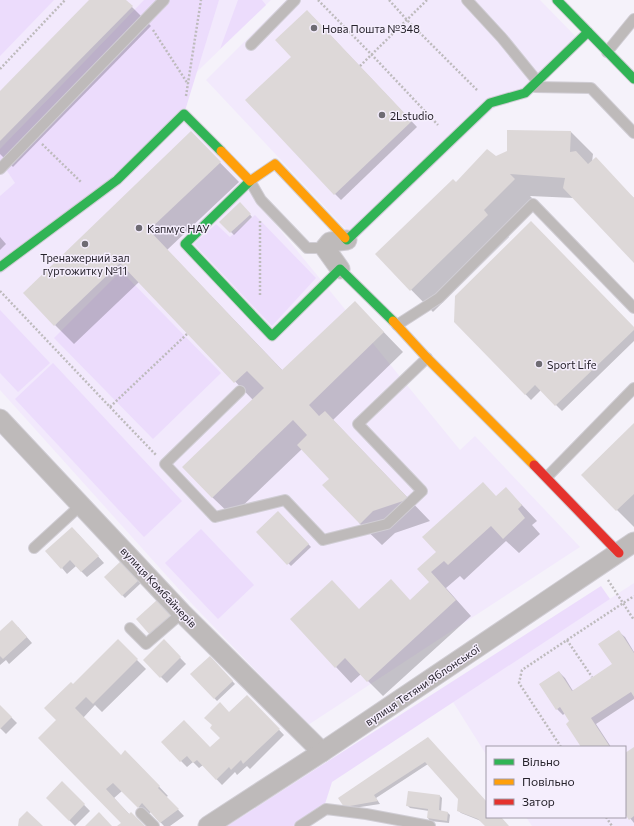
<svg xmlns="http://www.w3.org/2000/svg" width="634" height="826" viewBox="0 0 634 826" font-family="Commissioner,sans-serif">
<rect width="100%" height="100%" fill="#f5f2fa"/>
<!-- built -->
<g fill="#f2e9fc">
<polygon points="0,0 271,0 168,100 223,160 460,450 475,436 580,547 308,725 193,605 0,390"/>
<polygon points="286,0 540,0 583,44 493,109 356,240 206,80"/>
<polygon points="634,583 634,826 532,826 526,817 625,817 625,747 487,747 487,756 453,702"/>
</g>
<!-- green -->
<g fill="#ecdcfc">
<polygon points="0,0 54,0 0,56"/>
<polygon points="144,0 219,0 184,114 0,274 0,196 15,183 0,160 0,149"/>
<polygon points="238,0 262,0 266,5 220,49"/>
<polygon points="255,215 316,278 272,326 194,244 216,224 230,237"/>
<polygon points="121,271 221,373 153,439 54,338"/>
<polygon points="0,310 50,363 18,392 0,373"/>
<polygon points="53,363 182,501 144,537 15,399"/>
<polygon points="201,529 254,585 218,619 165,563"/>
<polygon points="601,586 610,599 332,782 324,807 296,826 227,826"/>
</g>
<!-- shadow -->
<g fill="#0003">
<polygon points="91,0 125,0 151,26 13,167 0,154 0,92"/>
<polygon points="313,17 417,127 341,200 335,194"/>
<polygon points="571,132 593,154 592,162 634,198 634,261 574,198 530,196 536,202 505,233 509,237 433,312 376,254 456,184 496,157"/>
<polygon points="191,133 239,182 167,250 283,371 374,322 403,352 333,420 430,521 395,533 382,545 360,524 330,479 302,449 232,516 212,497 253,400 139,282 74,344 55,325"/>
<polygon points="240,203 252,217 234,235 221,222"/>
<polygon points="0,237 6,244 0,250"/>
<polygon points="455,321 634,328 634,341 562,411 541,390 531,400"/>
<polygon points="634,424 634,527 582,475"/>
<polygon points="497,497 521,504 537,521 532,525 540,534 519,553 506,541 464,580 460,576 446,588 471,616 383,696 361,674 351,683 336,667 359,610 410,601 430,582 419,569"/>
<polygon points="278,512 311,547 291,566 257,532"/>
<polygon points="78,534 104,563 87,577 76,566 67,574 62,568"/>
<polygon points="121,562 141,583 125,598 105,577"/>
<polygon points="18,627 32,643 9,664 6,660 0,665 0,633"/>
<polygon points="619,632 625,637 634,652 634,699 596,724 611,747 582,747 571,722 565,713 563,715 557,709 559,672 565,678 573,691 613,665"/>
<polygon points="118,641 146,669 102,712 95,705 83,718 121,756 134,760 168,796 166,797 184,816 170,826 164,826 151,812 147,815 122,791 114,798 130,815 144,826 119,826 122,823 57,720 73,685"/>
<polygon points="164,641 186,664 167,683 144,660"/>
<polygon points="210,657 235,684 217,701 192,674"/>
<polygon points="247,696 284,735 250,769 247,766 237,775 235,772 222,785 203,765 199,768 193,762 187,767 162,742 210,749 221,738 229,713"/>
<polygon points="0,706 17,723 6,734 0,728"/>
<polygon points="428,738 487,803 487,817 500,817 508,826 486,826 481,821 461,813 458,810 459,798 428,764 376,798 380,804 347,809 344,806"/>
<polygon points="634,749 634,823 625,812 625,754"/>
<polygon points="62,782 90,811 75,826 47,798"/>
<polygon points="440,796 442,798 441,812 448,813 450,815 449,823 430,821 428,818 429,811 410,808 408,806"/>
</g>
<!-- building -->
<g fill="#ddd8d8">
<polygon points="89,0 126,0 133,6 0,141 0,91"/>
<polygon points="307,10 412,121 334,195 245,100 291,57 275,40"/>
<polygon points="507,130 571,131 570,152 576,151 588,164 596,157 634,198 634,263 563,188 565,178 510,174 515,179 484,210 488,215 410,291 375,254 453,179 456,182 487,149 496,156 507,151"/>
<polygon points="191,131 221,162 149,230 282,370 355,301 384,332 309,405 319,416 325,411 409,499 373,511 360,524 322,485 329,479 297,445 307,435 293,420 212,498 182,467 264,388 247,371 234,383 120,263 54,326 23,293"/>
<polygon points="240,202 251,214 230,233 219,222"/>
<polygon points="531,221 634,327 634,330 555,406 535,385 525,395 454,322 455,296"/>
<polygon points="634,423 634,494 616,511 581,475"/>
<polygon points="483,482 496,496 506,487 522,505 518,509 525,518 503,539 491,526 448,565 444,561 431,572 456,600 367,682 345,658 335,668 290,619 332,580 359,609 391,579 410,600 429,582 417,569 436,552 422,537"/>
<polygon points="278,511 309,544 287,565 256,532"/>
<polygon points="72,527 99,556 81,572 70,560 61,569 45,551"/>
<polygon points="121,561 139,580 122,596 104,577"/>
<polygon points="157,600 171,615 150,635 136,619"/>
<polygon points="12,620 27,637 3,659 0,656 0,631"/>
<polygon points="619,630 634,653 634,697 631,692 591,718 610,747 581,747 566,724 569,721 560,707 556,710 539,684 559,671 572,691 612,664 598,644"/>
<polygon points="118,639 138,659 93,704 86,697 75,708 121,755 125,750 160,786 158,788 179,809 160,823 142,803 138,808 113,783 106,789 129,814 131,812 145,826 117,826 121,823 38,738 56,720 44,708 71,682 73,684"/>
<polygon points="164,639 181,657 160,678 143,660"/>
<polygon points="210,656 233,681 214,699 190,674"/>
<polygon points="247,695 280,729 243,764 241,760 231,770 229,767 216,780 197,760 193,763 187,756 180,762 161,742 184,720 210,747 220,738 210,728 212,725 204,718 220,702 229,712"/>
<polygon points="0,705 12,717 0,729"/>
<polygon points="428,737 487,802 487,817 501,817 509,826 485,826 478,819 457,811 458,799 425,762 374,795 378,801 344,807 338,798"/>
<polygon points="634,747 634,816 629,820 625,814 625,753"/>
<polygon points="62,781 85,804 69,821 46,798"/>
<polygon points="408,791 440,795 439,810 448,812 447,821 427,818 428,809 406,806"/>
<polygon points="27,811 43,826 18,826 19,819"/>
<polygon points="99,812 112,826 85,826"/>
</g>
<g fill="none" stroke-linecap="round" stroke-linejoin="round">
<defs>
<g id="lane">
<polyline points="467,0 502,38 537,81"/>
<polyline points="251,45 295,0"/>
<polyline points="607,52 634,19"/>
<polyline points="535,87 591,88 634,133"/>
<polyline points="0,169 164,0"/>
<polyline points="250,181 261,200 307,248 325,248"/>
<polyline points="397,325 439,298 533,204 634,308"/>
<polyline points="240,391 165,464 215,517 285,500 323,540 387,524 422,491 358,424 427,358"/>
<polyline points="547,477 634,388"/>
<polyline points="34,548 82,504"/>
<polyline points="130,628 146,644 182,613"/>
<polyline points="141,813 154,826"/>
<polyline points="300,826 326,809 366,814 430,826"/>
</g>
<g id="street">
<polyline points="340,269 325,248 330,242 347,240"/>
<polyline points="0,419 182,613 322,752"/>
<polyline points="208,826 322,752 634,542"/>
</g>
<g id="fast">
<polyline points="557,0 634,79"/>
<polyline points="250,181 185,244 272,336 340,269 393,321"/>
<polyline points="345,238 347,240 490,103 525,93 588,32"/>
<polyline points="0,267 117,180 184,114 221,151"/>
</g>
<g id="slow">
<polyline points="221,151 250,181 275,164 345,238"/>
<polyline points="393,321 427,358 534,465"/>
</g>
<polyline id="jam" points="534,465 619,553"/>
</defs>
<!-- lane casing -->
<use href="#lane" stroke="#d0cdd4" stroke-width="12"/>
<!-- street casing -->
<use href="#street" stroke="#d0cdd4" stroke-width="21"/>
<!-- fast casing -->
<use href="#fast" stroke="#d0cdd4" stroke-width="11"/>
<!-- slow casing -->
<use href="#slow" stroke="#d0cdd4" stroke-width="11"/>
<!-- jam casing -->
<use href="#jam" stroke="#d0cdd4" stroke-width="11"/>
<!-- path -->
<g stroke="#bebbbd" stroke-width="2.5" stroke-dasharray="2 2" stroke-linecap="butt">
<polyline points="318,0 372,55 438,125"/>
<polyline points="389,0 407,20 477,90"/>
<polyline points="153,30 188,84"/>
<polyline points="360,66 427,0"/>
<polyline points="0,69 65,0"/>
<polyline points="186,96 201,0"/>
<polyline points="42,144 81,182"/>
<polyline points="0,291 110,407 187,334"/>
<polyline points="260,295 260,220"/>
<polyline points="110,407 156,455"/>
<polyline points="608,580 634,620"/>
<polyline points="567,640 634,596"/>
<polyline points="561,747 519,683 522,670 567,640 592,677"/>
<polyline points="606,817 612,826"/>
</g>
<!-- lane -->
<use href="#lane" stroke="#bebaba" stroke-width="10"/>
<!-- street -->
<use href="#street" stroke="#bebaba" stroke-width="19"/>
<!-- fast -->
<use href="#fast" stroke="#30b455" stroke-width="9"/>
<!-- slow -->
<use href="#slow" stroke="#ff9f0a" stroke-width="9"/>
<!-- jam -->
<use href="#jam" stroke="#e5322d" stroke-width="9"/>
</g>
<!-- markers -->
<g fill="#6e6b73" stroke="#f5eefd" stroke-width="1.5">
<circle cx="314" cy="28" r="4"/>
<circle cx="382" cy="115" r="4"/>
<circle cx="139" cy="228" r="4"/>
<circle cx="85" cy="244" r="4"/>
<circle cx="539" cy="364" r="4"/>
</g>
<g text-anchor="middle" dominant-baseline="central" stroke-width="3" stroke-linejoin="round" paint-order="stroke">
<!-- poi labels -->
<g font-size="11" fill="#26222b" stroke="#f5eefd" text-anchor="start">
<text x="322" y="28">Нова Пошта №348</text>
<text x="390" y="115">2Lstudio</text>
<text x="147" y="228">Капмус НАУ</text>
<text x="85" y="257" text-anchor="middle">Тренажерний зал<tspan x="85" dy="13">гуртожитку №11</tspan></text>
<text x="547" y="364">Sport Life</text>
</g>
<!-- street labels -->
<g font-size="11" fill="#26222b" stroke="#f5eefd">
<text transform="translate(159 587) rotate(47)">вулиця Комбайнерів</text>
<text transform="translate(422 685) rotate(-34)">вулиця Тетяни Яблонської</text>
</g>
</g>
<!-- legend -->
<rect x="486" y="746" width="140" height="72" fill="#f5eefd" stroke="#a29ca9"/>
<rect x="494" y="759" width="20" height="6" fill="#30b455" stroke="#a29ca9"/>
<text x="522" y="766" font-size="12" fill="#26222b">Вільно</text>
<rect x="494" y="779" width="20" height="6" fill="#ff9f0a" stroke="#a29ca9"/>
<text x="522" y="786" font-size="12" fill="#26222b">Повільно</text>
<rect x="494" y="799" width="20" height="6" fill="#e5322d" stroke="#a29ca9"/>
<text x="522" y="806" font-size="12" fill="#26222b">Затор</text>
</svg>
